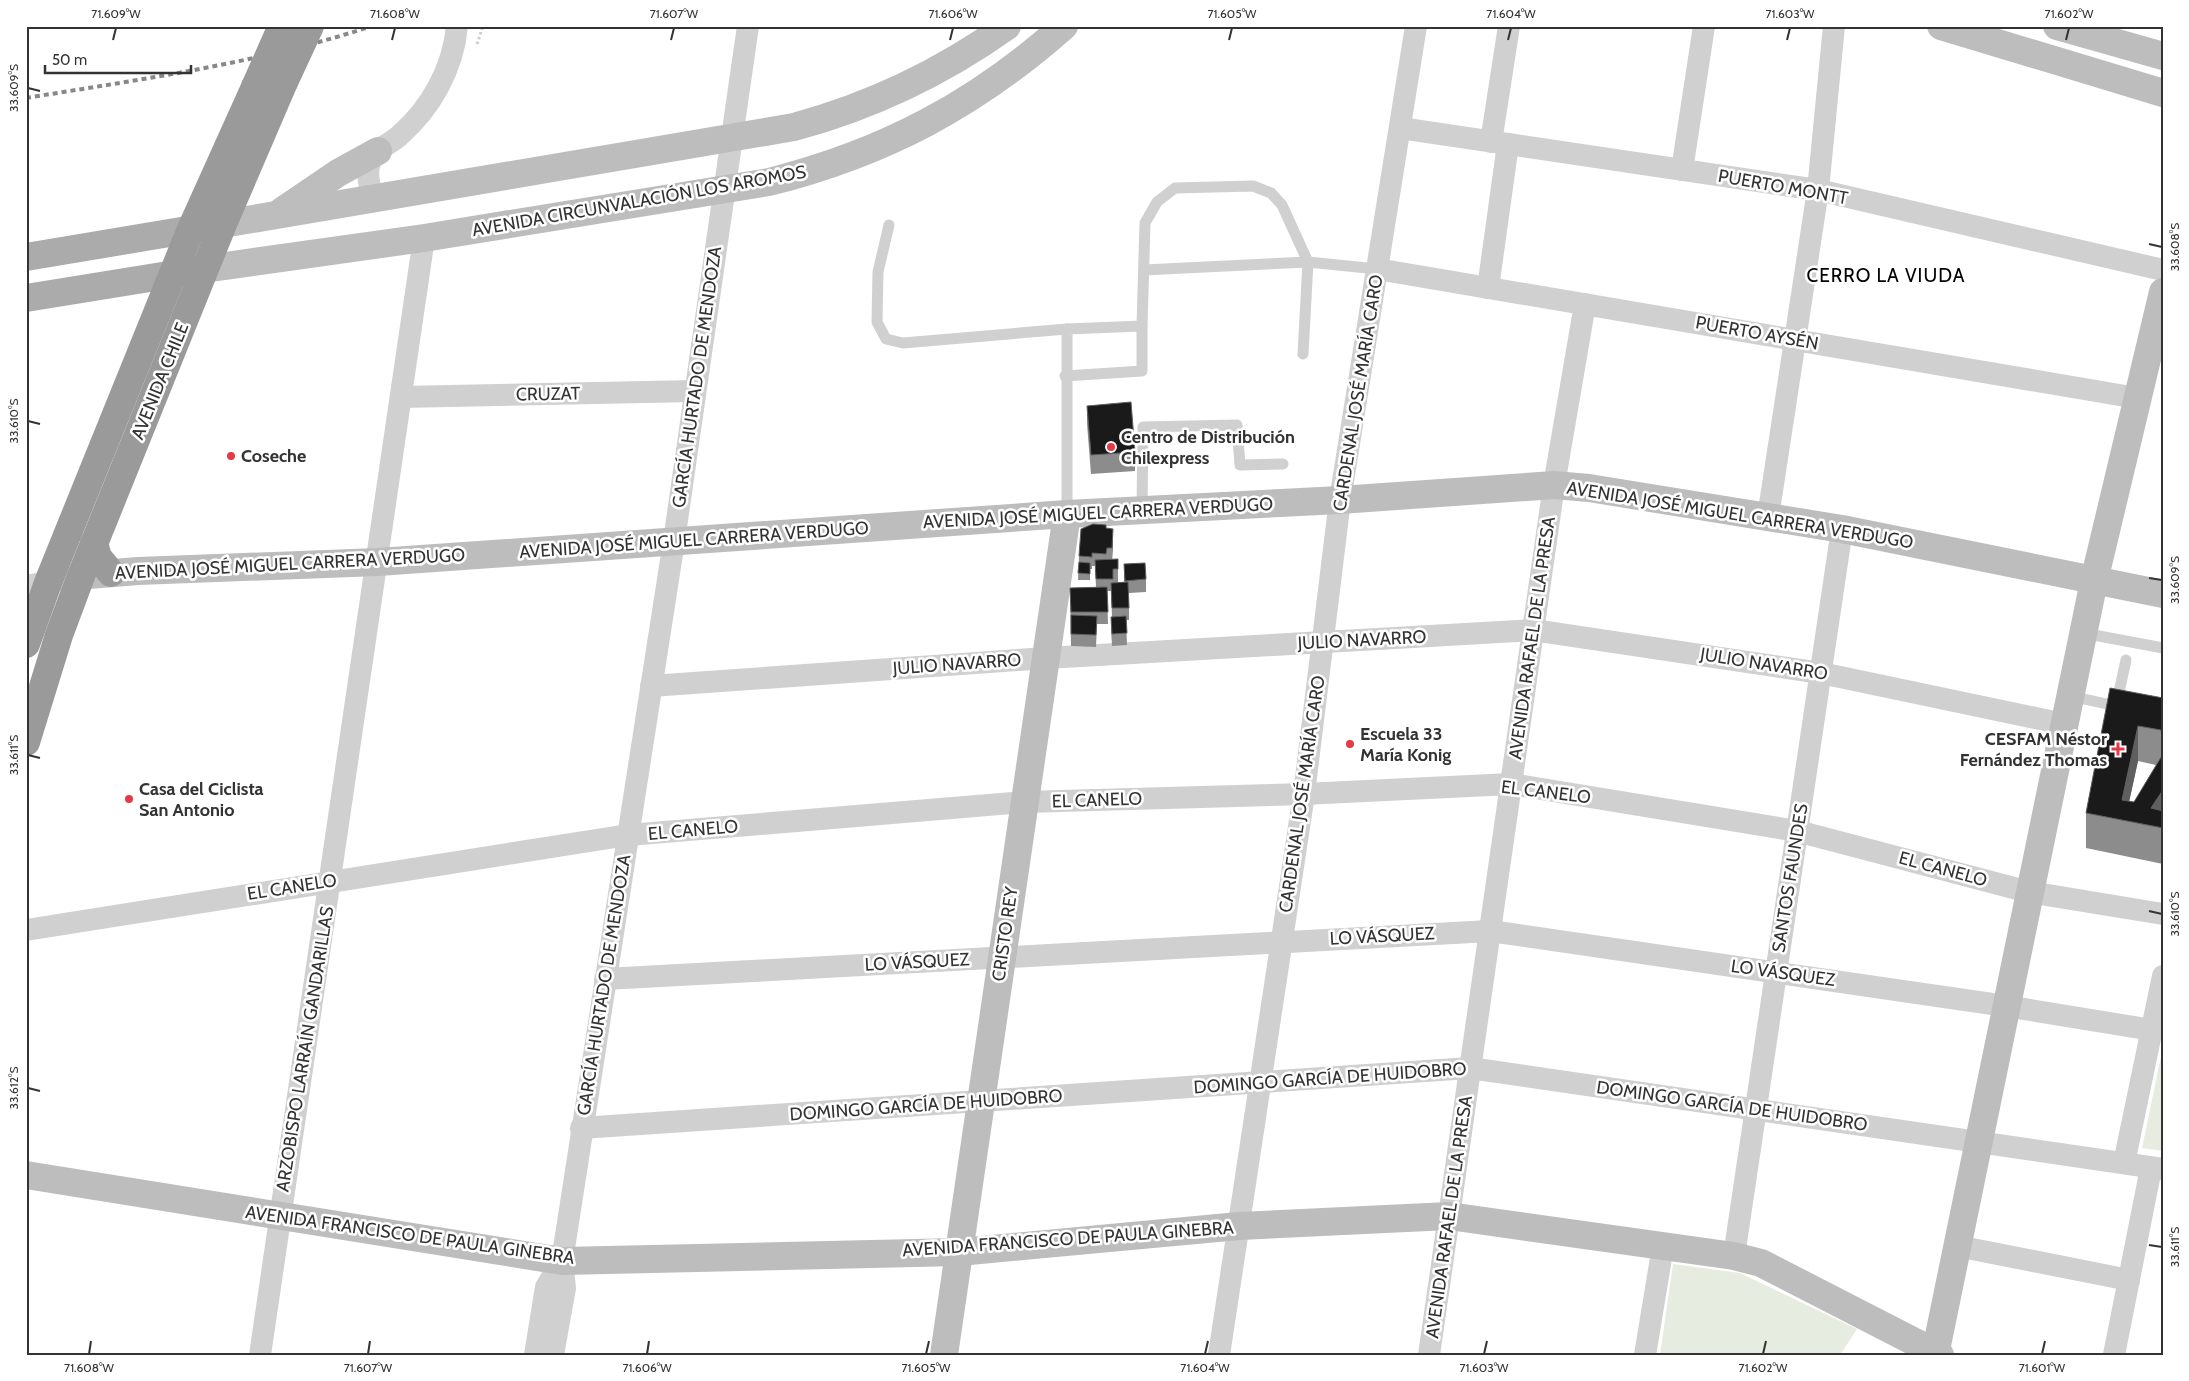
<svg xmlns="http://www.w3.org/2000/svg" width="2189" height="1381" viewBox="0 0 2189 1381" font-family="Cabin,sans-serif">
<rect width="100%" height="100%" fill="#fff"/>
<!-- green -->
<g fill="#e6ecdf">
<polygon points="2163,1047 2163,1151 2142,1148"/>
<polygon points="1673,1264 1740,1273 1857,1329 1840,1355 1660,1355"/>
</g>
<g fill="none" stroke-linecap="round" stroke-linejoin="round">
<!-- path -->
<polyline stroke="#cdcdcd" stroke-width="3" stroke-dasharray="2.5 2.5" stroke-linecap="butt" points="477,44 483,26"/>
<!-- lane -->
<g stroke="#d0d0d0" stroke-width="11">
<polyline points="889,225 878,272 877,322 886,339 903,343 1067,329"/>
<polyline points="1144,270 1308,262 1377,269"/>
<polyline points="1065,376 1142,371 1142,326"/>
<polyline points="1142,509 1143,427 1237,425 1240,465 1283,464"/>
<polyline points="1067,514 1067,329 1142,326 1145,223 1157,202 1175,188 1253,186 1271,193 1282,205 1308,262 1303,354"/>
<polyline points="2083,633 2163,648"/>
<polyline points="2070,696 2116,706 2126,660"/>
</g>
<!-- street -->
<g stroke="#d0d0d0" stroke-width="22">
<polyline points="1400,128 1818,190 2163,270"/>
<polyline points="1491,142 1509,26"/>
<polyline points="1682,170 1704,26"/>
<path d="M373,198C370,187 365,172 371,160C376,149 390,144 399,136C431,108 453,69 457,26"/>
<polyline points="1377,269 2137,398"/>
<polyline points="1488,288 1508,144"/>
<polyline points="401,397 695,391"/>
<polyline points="1768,517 1818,190 1834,26"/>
<polyline points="26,586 81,576"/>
<polyline points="651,686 1046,658 1533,630 1821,673 2064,724"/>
<polyline points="26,930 628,835 1025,802 1304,794 1511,784 1797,831 2029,892 2163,914"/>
<polyline points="605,979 1490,931 2006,1006 2152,1030"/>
<polyline points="581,1128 1470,1068 2163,1169"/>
<polyline points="2124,1163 2163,976"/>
<polyline points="1957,1246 2129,1280"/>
<polyline points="1734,1256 1842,529"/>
<polyline points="260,1355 424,238"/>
<polyline points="535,1355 546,1287 562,1261"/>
<polyline points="553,1355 565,1288 562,1261 674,541 748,26"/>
<polyline points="1219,1355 1304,794 1340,500 1416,26"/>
<polyline points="1429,1355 1554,485 1585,304"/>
<polyline points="1645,1355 1663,1246"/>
<polyline points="2114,1355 2151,1168"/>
</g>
<!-- secondary -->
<g stroke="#bdbdbd" stroke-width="28">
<polyline points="1941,26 2163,93"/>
<polyline points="2057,26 2163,56"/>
<polyline points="282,211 338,173 378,151"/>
<path d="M223,224L794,127C872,106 941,73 1007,26"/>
<path d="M204,269L424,238L769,182C884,153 975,105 1064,26"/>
<polyline points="88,575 138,571 378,562 1067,514 1340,500 1554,485 1589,488 1842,529 2163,594"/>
<polyline points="26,1175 562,1261 959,1252 1239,1226 1449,1216 1734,1256 1761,1263 1940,1355"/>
<polyline points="944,1355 1067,514"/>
<polyline points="1935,1355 2094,581 2163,292"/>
</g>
<!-- primary -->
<g stroke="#ababab" stroke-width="28">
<polyline points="26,257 211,226"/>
<polyline points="26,298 193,271"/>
</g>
<!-- highway -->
<g stroke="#9a9a9a" stroke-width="28">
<polyline points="94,543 98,557 111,573"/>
<polyline points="26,644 49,580 191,229 255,87"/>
<polyline points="26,742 59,635 81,576 223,224 284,82"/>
</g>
<!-- rail -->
<path stroke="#888" stroke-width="4" stroke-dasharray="5 4" stroke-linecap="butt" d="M26,98C143,79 260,63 372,26"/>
<!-- highway-bridge -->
<g stroke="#9a9a9a" stroke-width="28">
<polyline points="284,82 310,26"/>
<polyline points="255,87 282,26"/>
</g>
</g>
<!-- wall -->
<g fill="#8c8c8c" fill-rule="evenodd">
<polygon points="1087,406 1135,452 1135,471 1091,474 1087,424"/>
<polygon points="1106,528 1113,541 1112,560 1118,559 1118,582 1113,582 1124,582 1124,564 1146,579 1146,592 1129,593 1129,620 1126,620 1127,645 1112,646 1111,629 1111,617 1112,617 1111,591 1107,591 1108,624 1097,624 1096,647 1071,646 1070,588 1096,587 1095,566 1092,566 1092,569 1090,569 1090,580 1078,580 1079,556"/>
<path d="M2110,688L2163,698V864L2086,848V813ZM2138,761L2156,765L2134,802L2129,801Z"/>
</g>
<!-- shaded-wall -->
<g fill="#5f5f5f">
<polygon points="1113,529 1113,541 1112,561 1112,548"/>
<polygon points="2138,726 2138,761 2125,821 2122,800"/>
<polygon points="2163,790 2163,825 2151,808"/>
</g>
<!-- building -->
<g fill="#1a1a1a" stroke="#5f5f5f">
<polygon points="1131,402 1135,452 1091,455 1087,406"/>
<polygon points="1093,524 1106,525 1106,528 1113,529 1112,548 1107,548 1106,554 1092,553 1092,557 1079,556 1081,529"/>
<polygon points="1118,559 1118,569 1113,569 1113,579 1096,579 1095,560"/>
<polygon points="1079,562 1090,563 1090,574 1078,573"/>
<polygon points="1145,563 1146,579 1125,581 1124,564"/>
<polygon points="1128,582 1129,608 1112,608 1111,583"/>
<polygon points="1107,587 1108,612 1071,612 1070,588"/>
<polygon points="1071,615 1097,616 1096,635 1071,634"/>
<polygon points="1126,616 1127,633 1112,634 1111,617"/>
<polygon points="2110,688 2163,698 2163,741 2161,730 2138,726 2122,800 2134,802 2163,754 2163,790 2151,808 2163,811 2163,828 2086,813"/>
</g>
<!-- ticks -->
<path fill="none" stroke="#333" stroke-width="2" d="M113,40L116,28M392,40L395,28M671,40L674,28M950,40L953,28M1229,40L1232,28M1508,40L1511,28M1787,40L1790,28M2066,40L2069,28M28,88L40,91M2149,244L2162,247M28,421L40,424M2149,578L2162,580M28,755L40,758M2149,911L2162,914M28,1088L40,1091M2149,1245L2162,1247M89,1354L91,1341M368,1354L370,1341M647,1354L649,1341M926,1354L929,1341M1205,1354L1208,1341M1484,1354L1487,1341M1763,1354L1766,1341M2042,1354L2045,1341"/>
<!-- markers -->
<g fill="#e63946" stroke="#fff" stroke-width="2">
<circle cx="1111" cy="447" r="5"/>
<circle cx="231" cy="456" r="5"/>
<circle cx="1350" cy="744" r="5"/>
<path d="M2115.5 741.5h5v5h5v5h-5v5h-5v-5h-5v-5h5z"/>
<circle cx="129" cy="799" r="5"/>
</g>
<g text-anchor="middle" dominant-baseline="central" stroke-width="5" stroke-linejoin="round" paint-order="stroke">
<!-- street labels -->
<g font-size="18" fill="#333" stroke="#fff">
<text transform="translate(1783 187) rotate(10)">PUERTO MONTT</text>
<text transform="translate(639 201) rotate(-10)">AVENIDA CIRCUNVALACIÓN LOS AROMOS</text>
<text transform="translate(1757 333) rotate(10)">PUERTO AYSÉN</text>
<text transform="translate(697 377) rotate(-82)">GARCÍA HURTADO DE MENDOZA</text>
<text transform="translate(160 381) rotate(-68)">AVENIDA CHILE</text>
<text transform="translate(1358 393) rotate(-81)">CARDENAL JOSÉ MARÍA CARO</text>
<text transform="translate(548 394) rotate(-1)">CRUZAT</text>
<text transform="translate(1098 513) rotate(-3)">AVENIDA JOSÉ MIGUEL CARRERA VERDUGO</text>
<text transform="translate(1740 515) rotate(9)">AVENIDA JOSÉ MIGUEL CARRERA VERDUGO</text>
<text transform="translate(694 540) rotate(-4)">AVENIDA JOSÉ MIGUEL CARRERA VERDUGO</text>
<text transform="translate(290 564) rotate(-3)">AVENIDA JOSÉ MIGUEL CARRERA VERDUGO</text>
<text transform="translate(1532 638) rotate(-82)">AVENIDA RAFAEL DE LA PRESA</text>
<text transform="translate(1362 640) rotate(-3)">JULIO NAVARRO</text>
<text transform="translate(957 664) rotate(-4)">JULIO NAVARRO</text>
<text transform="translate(1764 664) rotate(9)">JULIO NAVARRO</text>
<text transform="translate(1546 792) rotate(7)">EL CANELO</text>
<text transform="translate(1302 794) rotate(-82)">CARDENAL JOSÉ MARÍA CARO</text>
<text transform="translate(1097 800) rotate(-2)">EL CANELO</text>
<text transform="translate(693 830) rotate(-5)">EL CANELO</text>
<text transform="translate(1943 869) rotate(15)">EL CANELO</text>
<text transform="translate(1790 878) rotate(-81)">SANTOS FAUNDES</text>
<text transform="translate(292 887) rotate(-9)">EL CANELO</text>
<text transform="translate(1005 934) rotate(-82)">CRISTO REY</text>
<text transform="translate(1382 936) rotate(-3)">LO VÁSQUEZ</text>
<text transform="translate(917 962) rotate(-3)">LO VÁSQUEZ</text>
<text transform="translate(1783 973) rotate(8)">LO VÁSQUEZ</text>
<text transform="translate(604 985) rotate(-81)">GARCÍA HURTADO DE MENDOZA</text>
<text transform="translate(305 1049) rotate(-81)">ARZOBISPO LARRAÍN GANDARILLAS</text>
<text transform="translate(1330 1078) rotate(-4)">DOMINGO GARCÍA DE HUIDOBRO</text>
<text transform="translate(926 1105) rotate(-4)">DOMINGO GARCÍA DE HUIDOBRO</text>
<text transform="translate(1732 1106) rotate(8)">DOMINGO GARCÍA DE HUIDOBRO</text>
<text transform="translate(1449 1217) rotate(-82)">AVENIDA RAFAEL DE LA PRESA</text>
<text transform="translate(410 1235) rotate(8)">AVENIDA FRANCISCO DE PAULA GINEBRA</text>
<text transform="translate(1068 1239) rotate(-4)">AVENIDA FRANCISCO DE PAULA GINEBRA</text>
</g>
<!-- poi labels -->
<g font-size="18" font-weight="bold" fill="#333" stroke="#fff" text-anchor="start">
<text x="1121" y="437">Centro de Distribución<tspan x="1121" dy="21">Chilexpress</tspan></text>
<text x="241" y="456">Coseche</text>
<text x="1360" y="734">Escuela 33<tspan x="1360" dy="21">María Konig</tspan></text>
<text x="2107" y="739" text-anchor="end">CESFAM Néstor<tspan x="2107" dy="21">Fernández Thomas</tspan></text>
<text x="139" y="789">Casa del Ciclista<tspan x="139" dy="21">San Antonio</tspan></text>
</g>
<!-- neighbourhood labels -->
<g font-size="19" letter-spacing="1" fill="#000" stroke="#fff">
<text x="1886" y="275">CERRO LA VIUDA</text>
</g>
</g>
<!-- border -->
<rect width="2189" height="1381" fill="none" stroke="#ffffff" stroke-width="55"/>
<!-- scale -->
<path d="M45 65v8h146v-8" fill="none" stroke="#333333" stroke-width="2.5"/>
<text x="52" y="65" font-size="15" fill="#333333" stroke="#ffffff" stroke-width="4" paint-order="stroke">50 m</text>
<rect x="28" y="28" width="2134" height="1326" fill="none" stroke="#333" stroke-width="2"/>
<g font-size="12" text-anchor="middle" fill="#333">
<text x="116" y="18">71.609°W</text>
<text x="395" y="18">71.608°W</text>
<text x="674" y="18">71.607°W</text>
<text x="953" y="18">71.606°W</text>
<text x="1232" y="18">71.605°W</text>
<text x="1511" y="18">71.604°W</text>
<text x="1790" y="18">71.603°W</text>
<text x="2069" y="18">71.602°W</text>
<text transform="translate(14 88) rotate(-90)" y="4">33.609°S</text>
<text transform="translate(2175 247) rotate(-90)" y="4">33.608°S</text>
<text transform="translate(14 421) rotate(-90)" y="4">33.610°S</text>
<text transform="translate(2175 580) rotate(-90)" y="4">33.609°S</text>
<text transform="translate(14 755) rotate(-90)" y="4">33.611°S</text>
<text transform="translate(2175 914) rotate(-90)" y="4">33.610°S</text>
<text transform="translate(14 1088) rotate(-90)" y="4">33.612°S</text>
<text transform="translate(2175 1247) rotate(-90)" y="4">33.611°S</text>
<text x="89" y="1372">71.608°W</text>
<text x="368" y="1372">71.607°W</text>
<text x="647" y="1372">71.606°W</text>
<text x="926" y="1372">71.605°W</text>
<text x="1205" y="1372">71.604°W</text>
<text x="1484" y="1372">71.603°W</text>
<text x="1763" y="1372">71.602°W</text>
<text x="2042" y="1372">71.601°W</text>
</g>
</svg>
